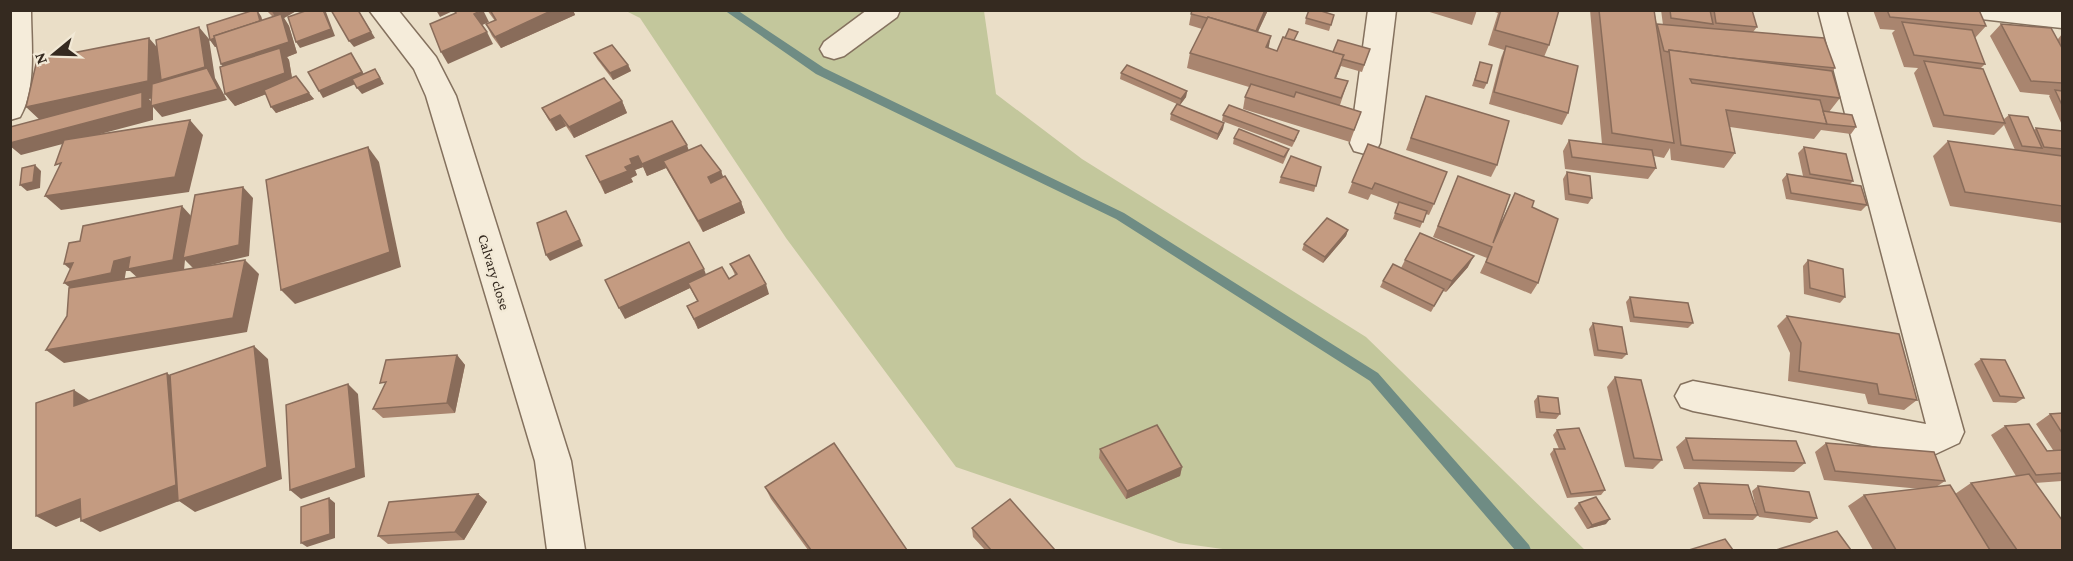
<svg xmlns="http://www.w3.org/2000/svg" width="2073" height="561" viewBox="0 0 2073 561" font-family="'Crimson Pro',serif">
<rect width="100%" height="100%" fill="#eadec7"/>
<!-- green -->
<polygon fill="#c3c79c" points="626,11 984,11 996,94 1082,159 1366,337 1585,550 1230,550 1179,543 956,467 786,238 640,18"/>
<g fill="none" stroke-linecap="round" stroke-linejoin="round">
<!-- stream -->
<polygon fill="#6f8c84" fill-rule="evenodd" points="724,10 737,10 824,68 1124,213 1378,373 1529,545 1531,550 1515,550 1370,381 1116,219 816,74"/>
<defs>
<g id="minor">
<path d="M10,10H31C31,43 37,88 20,117L10,120Z"/>
<polygon points="369,10 398,10 436,57 456,96 571,461 585,550 547,550 535,461 426,96 414,69"/>
<polygon points="867,10 900,10 897,17 844,56 834,59 824,56 820,49 824,42"/>
<polygon points="1368,10 1396,10 1380,143 1376,151 1365,154 1354,151 1350,143"/>
<polygon points="1818,10 1846,10 1964,432 1959,443 1929,457 1693,411 1681,407 1675,396 1681,385 1693,381 1926,424"/>
<polygon points="1968,10 2062,10 2062,28 1981,19 1971,17"/>
</g>
</defs>
<!-- minor casing -->
<use href="#minor" stroke="#84715e" stroke-width="3"/>
<!-- minor -->
<use href="#minor" fill="#f5ecda" fill-rule="evenodd"/>
</g>
<!-- wall -->
<g fill="#a9856f">
<polygon points="266,10 298,10 284,18 289,26 297,53 287,57 289,60 292,78 314,99 276,113 266,94 235,106 225,94 223,66 217,46 215,47 210,40 261,16 262,20 273,17"/>
<polygon points="487,10 573,10 575,15 501,48 492,36 486,24 495,21"/>
<polygon points="1192,10 1268,10 1258,32 1268,48 1277,51 1295,41 1333,52 1370,49 1362,72 1341,66 1336,78 1348,81 1340,105 1361,112 1350,142 1243,109 1245,97 1249,87 1187,68 1190,53 1202,29 1189,25 1191,14"/>
<polygon points="1423,10 1477,10 1472,25"/>
<polygon points="1488,10 1559,10 1549,45 1544,57 1568,113 1562,125 1489,104 1501,58 1504,50 1488,45 1498,13"/>
<polygon points="1590,10 1654,10 1657,26 1657,24 1663,25 1661,10 1752,10 1757,27 1753,32 1835,68 1832,72 1840,98 1829,112 1856,127 1851,134 1821,130 1814,139 1730,127 1735,153 1724,168 1671,160 1670,148 1664,158 1654,156 1656,168 1648,179 1565,169 1563,151 1569,140 1602,144"/>
<polygon points="1873,10 1979,10 1986,26 1975,38 1985,64 1981,68 2004,119 2009,115 2034,130 2036,128 2062,131 2062,223 1950,206 1933,156 1948,141 2015,150 2004,125 1994,135 1933,127 1914,73 1918,68 1904,67 1892,33 1895,30 1880,29"/>
<polygon points="1334,15 1329,31 1305,24 1306,18"/>
<polygon points="2001,24 2058,39 2062,34 2062,125 2049,96 2050,95 2020,92 1990,36"/>
<polygon points="594,53 628,65 631,71 613,80 597,59"/>
<polygon points="1480,62 1487,83 1484,89 1472,86"/>
<polygon points="1121,73 1187,91 1186,97 1180,105 1224,123 1223,129 1217,140 1170,120 1171,114 1177,104 1120,79"/>
<polygon points="1426,96 1497,165 1491,177 1406,150"/>
<polygon points="622,101 627,113 574,138 566,126 556,131 548,119 542,108"/>
<polygon points="1223,115 1297,137 1292,147 1222,121"/>
<polygon points="1234,138 1289,149 1287,155 1283,164 1233,144"/>
<polygon points="1368,144 1434,204 1429,215 1426,214 1420,228 1393,219 1398,204 1371,194 1368,200 1348,193"/>
<polygon points="1804,147 1853,181 1850,184 1867,205 1861,211 1786,199 1782,180 1787,174 1803,176 1798,153"/>
<polygon points="689,150 721,171 723,177 741,202 745,213 703,232 666,168 647,176 643,167 635,170 637,175 631,178 633,182 605,194 586,156"/>
<polygon points="1321,167 1314,192 1279,183 1281,177"/>
<polygon points="1567,172 1592,198 1588,204 1565,200 1563,179"/>
<polygon points="1458,176 1497,230 1515,193 1532,207 1538,283 1531,294 1480,273 1487,258 1433,237"/>
<polygon points="1348,230 1346,236 1323,263 1302,250 1304,244"/>
<polygon points="1405,260 1468,267 1446,292 1443,291 1431,312 1380,287 1383,281 1401,268"/>
<polygon points="1808,260 1845,297 1840,303 1804,294 1803,266"/>
<polygon points="730,264 769,294 698,329 687,306 697,301 690,288 625,319 706,275 729,279 735,275"/>
<polygon points="1630,297 1693,323 1688,328 1630,322 1626,302"/>
<polygon points="1787,316 1917,400 1904,410 1868,404 1865,394 1788,381 1790,353 1777,326"/>
<polygon points="1593,323 1627,354 1622,359 1594,356 1589,329"/>
<polygon points="457,355 465,365 455,413 383,418 373,409"/>
<polygon points="1981,359 2024,398 2016,403 1993,402 1974,364"/>
<polygon points="1615,377 1662,460 1653,469 1625,467 1607,387"/>
<polygon points="1538,396 1560,414 1556,419 1536,418 1534,401"/>
<polygon points="2062,413 2062,481 2035,483 2062,550 1873,550 1848,506 1864,495 1921,489 1824,480 1815,452 1826,443 1945,481 1936,487 1955,494 1971,483 2016,476 1991,435 2005,426 2047,451 2053,450 2036,424 2050,414"/>
<polygon points="1557,430 1605,490 1601,495 1567,498 1550,454 1554,449 1559,449 1553,435"/>
<polygon points="1686,438 1805,463 1794,472 1684,469 1676,447"/>
<polygon points="1100,449 1182,467 1180,476 1126,499 1099,458"/>
<polygon points="1699,483 1757,512 1752,491 1758,486 1817,518 1810,523 1759,517 1758,515 1753,520 1703,519 1693,488"/>
<polygon points="765,487 907,550 808,550 771,499"/>
<polygon points="478,494 487,502 464,540 388,544 378,536"/>
<polygon points="1579,503 1606,524 1587,529 1574,508"/>
<polygon points="972,528 1055,550 985,550 973,537"/>
</g>
<!-- shaded-wall -->
<g fill="#896c5a" fill-rule="evenodd">
<polygon points="257,10 261,16 265,31 215,47 210,40"/>
<polygon points="271,10 298,10 284,18 289,26 297,53 287,57 289,60 293,84 235,106 225,94 230,76 221,64 278,21"/>
<polygon points="323,10 326,12 335,36 300,48 296,42"/>
<polygon points="358,10 375,38 354,47 349,41"/>
<polygon points="436,10 455,10 440,17"/>
<polygon points="483,10 489,22 480,26 474,14"/>
<polygon points="553,10 573,10 575,15 501,48 495,37"/>
<polygon points="1265,10 1268,10 1252,44 1255,32"/>
<path d="M199,27L209,39L215,78L227,100L162,117L153,107V120L21,155L10,146V143L42,122L26,107L149,38L162,53ZM161,97L153,104L149,99Z"/>
<polygon points="487,32 493,44 448,64 441,52"/>
<polygon points="1271,36 1268,51 1266,47"/>
<polygon points="1344,55 1339,70 1330,93 1335,78"/>
<polygon points="355,60 367,79 323,98 319,91"/>
<polygon points="628,65 631,71 613,80 610,73"/>
<polygon points="375,69 384,84 362,94 357,88"/>
<polygon points="1187,91 1186,97 1180,105 1181,99"/>
<polygon points="309,93 314,99 276,113 271,107"/>
<polygon points="622,101 627,113 574,138 569,127"/>
<polygon points="560,115 566,126 556,131 550,120"/>
<polygon points="190,120 203,135 189,192 61,210 45,196"/>
<polygon points="1224,123 1223,129 1217,140 1218,134"/>
<polygon points="687,145 691,157 663,161 666,168 647,176 642,164"/>
<polygon points="368,147 379,162 401,267 295,304 281,290"/>
<polygon points="638,156 643,167 635,170 637,175 631,178 633,182 605,194 600,182 625,167 630,159"/>
<polygon points="35,165 41,171 40,188 27,191 20,185"/>
<polygon points="721,171 725,182 712,188 708,177"/>
<polygon points="243,187 253,198 249,256 194,269 185,260 184,270 140,280 130,271 126,271 124,283 77,293 64,283 114,261 182,206 192,217"/>
<polygon points="741,202 745,213 703,232 698,221"/>
<polygon points="569,217 583,246 550,261 546,255"/>
<polygon points="1348,230 1346,236 1323,263 1325,257"/>
<polygon points="1474,256 1468,267 1446,292 1452,281"/>
<polygon points="245,260 259,274 247,332 64,363 46,350"/>
<polygon points="73,263 77,275 64,264"/>
<polygon points="704,269 708,280 688,283 690,288 625,319 619,308"/>
<polygon points="766,284 769,294 698,329 694,319"/>
<polygon points="254,346 268,359 282,479 195,512 179,501 100,532 81,521 167,373 183,386"/>
<polygon points="457,355 465,365 455,413 447,403"/>
<polygon points="348,384 358,394 365,477 301,499 290,490"/>
<polygon points="74,390 92,402 74,406"/>
<polygon points="1182,467 1180,476 1126,499 1127,491"/>
<polygon points="478,494 487,502 464,540 455,532"/>
<polygon points="329,498 335,503 335,538 307,547 301,543"/>
<polygon points="80,499 99,510 56,527 36,516"/>
<polygon points="1610,519 1606,524 1587,529 1592,525"/>
</g>
<!-- building -->
<g fill="#c49b81" stroke="#896c5a" stroke-width="1.5">
<polygon points="254,10 257,10 260,21 214,36 215,38 210,40 207,25"/>
<polygon points="308,10 323,10 331,29 296,42 288,17"/>
<polygon points="331,10 358,10 371,32 349,41"/>
<polygon points="454,10 482,10 474,14 487,32 441,52 430,24 456,13"/>
<polygon points="490,10 553,10 495,37 486,24 496,20"/>
<polygon points="1192,10 1265,10 1256,31 1208,17 1207,18 1191,14"/>
<polygon points="1309,10 1318,10 1334,15 1331,25 1306,18"/>
<polygon points="1501,10 1559,10 1549,45 1495,30"/>
<polygon points="1599,10 1654,10 1674,143 1612,133"/>
<polygon points="1670,10 1710,10 1713,24 1671,18"/>
<polygon points="1714,10 1752,10 1757,27 1716,23"/>
<polygon points="1887,10 1979,10 1986,26 1890,17"/>
<polygon points="281,14 289,42 221,64 214,36"/>
<polygon points="1208,17 1271,36 1266,47 1277,51 1283,37 1344,55 1335,78 1348,81 1341,98 1190,53"/>
<polygon points="1902,22 1972,30 1985,64 1914,55"/>
<polygon points="1657,24 1824,38 1835,68 1731,58 1669,50 1668,52 1664,51"/>
<polygon points="2001,24 2051,28 2062,48 2062,83 2031,81"/>
<polygon points="199,27 205,67 161,80 156,40"/>
<polygon points="1289,29 1298,32 1294,40 1285,38"/>
<polygon points="149,38 148,81 26,107 37,60"/>
<polygon points="1338,40 1370,49 1364,65 1342,59 1344,55 1333,52"/>
<polygon points="612,45 628,65 610,73 594,53"/>
<polygon points="1506,46 1578,66 1568,113 1494,92"/>
<polygon points="280,48 285,73 225,94 220,67"/>
<polygon points="1669,50 1832,71 1840,98 1690,79 1692,83 1820,100 1827,124 1726,110 1735,153 1681,145"/>
<polygon points="351,53 362,72 319,91 308,72"/>
<polygon points="1924,61 1983,69 2005,123 1944,115"/>
<polygon points="1480,62 1492,65 1487,83 1475,80"/>
<polygon points="1127,65 1187,91 1181,99 1121,73"/>
<polygon points="207,68 218,89 151,106 152,84"/>
<polygon points="375,69 380,78 357,88 352,79"/>
<polygon points="296,76 309,93 271,107 264,90"/>
<polygon points="604,78 622,101 569,127 560,115 550,120 542,108"/>
<polygon points="1251,84 1294,97 1296,92 1361,112 1354,130 1245,97"/>
<polygon points="2055,90 2062,91 2062,105"/>
<polygon points="142,92 142,108 10,143 10,127"/>
<polygon points="1426,96 1509,121 1497,165 1411,138"/>
<polygon points="1177,104 1224,123 1218,134 1171,114"/>
<polygon points="1229,105 1299,131 1294,141 1223,115"/>
<polygon points="1823,111 1852,115 1856,127 1826,124 1827,124"/>
<polygon points="2009,115 2028,117 2042,148 2022,146"/>
<polygon points="190,120 175,177 45,196 61,163 55,165 64,140"/>
<polygon points="672,121 687,145 642,164 638,156 630,159 632,164 625,167 628,171 600,182 586,156"/>
<polygon points="2036,128 2062,131 2062,149 2044,147"/>
<polygon points="1239,129 1289,149 1284,157 1234,138"/>
<polygon points="1569,140 1652,150 1656,168 1572,157"/>
<polygon points="1948,141 2062,156 2062,206 1965,192"/>
<polygon points="1368,144 1447,172 1434,204 1375,183 1372,189 1352,182"/>
<polygon points="701,145 721,171 708,177 711,183 725,176 741,202 698,221 663,161"/>
<polygon points="368,147 390,252 281,290 266,180"/>
<polygon points="1804,147 1846,154 1853,181 1810,174"/>
<polygon points="1291,156 1321,167 1316,186 1281,177"/>
<polygon points="35,165 33,182 20,185 22,168"/>
<polygon points="1567,172 1590,176 1592,198 1569,194"/>
<polygon points="1787,174 1861,186 1867,205 1791,193"/>
<polygon points="1458,176 1510,195 1493,243 1515,193 1534,201 1532,207 1558,219 1538,283 1486,262 1492,247 1438,226"/>
<polygon points="243,187 239,245 183,258 195,195"/>
<polygon points="1399,202 1427,211 1423,222 1395,213"/>
<polygon points="182,206 173,260 128,269 130,257 114,261 111,273 64,283 73,263 64,264 69,243 80,241 83,226"/>
<polygon points="566,211 580,240 546,255 537,223"/>
<polygon points="1327,218 1348,230 1325,257 1304,244"/>
<polygon points="1420,233 1474,256 1452,281 1405,260"/>
<polygon points="689,242 704,269 619,308 605,280"/>
<polygon points="749,255 766,284 694,319 687,306 698,301 688,283 722,267 729,279 737,274 730,264"/>
<polygon points="245,260 233,318 46,350 67,316 69,288"/>
<polygon points="1808,260 1843,269 1845,297 1810,288"/>
<polygon points="1393,264 1444,289 1434,306 1383,281"/>
<polygon points="1630,297 1688,303 1693,323 1634,317"/>
<polygon points="1787,316 1899,334 1917,400 1879,394 1877,384 1799,371 1801,343"/>
<polygon points="1593,323 1622,327 1627,354 1598,350"/>
<polygon points="254,346 267,467 178,501 170,375"/>
<polygon points="457,355 447,403 373,409 386,382 380,383 386,360"/>
<polygon points="1981,359 2005,360 2024,398 2000,396"/>
<polygon points="167,373 176,485 81,521 80,499 36,516 36,403 74,390 74,406"/>
<polygon points="1615,377 1641,380 1662,460 1634,458"/>
<polygon points="348,384 356,468 290,490 286,405"/>
<polygon points="1538,396 1558,398 1560,414 1540,412"/>
<polygon points="2062,413 2062,433 2050,414"/>
<polygon points="2029,424 2047,451 2062,450 2062,473 2036,475 2005,426"/>
<polygon points="1157,425 1182,467 1127,491 1100,449"/>
<polygon points="1579,428 1605,490 1571,494 1554,449 1565,449 1557,430"/>
<polygon points="1686,438 1796,441 1805,463 1693,460"/>
<polygon points="834,443 907,550 811,550 765,487"/>
<polygon points="1826,443 1934,452 1945,481 1835,471"/>
<polygon points="2029,474 2062,520 2062,550 2017,550 1971,483"/>
<polygon points="1699,483 1748,485 1758,515 1709,514"/>
<polygon points="1950,485 1990,550 1896,550 1864,495"/>
<polygon points="1758,486 1809,492 1817,518 1765,512"/>
<polygon points="478,494 455,532 378,536 389,502"/>
<polygon points="1596,497 1610,519 1592,525 1579,503"/>
<polygon points="329,498 330,534 301,543 301,507"/>
<polygon points="1010,499 1055,550 991,550 972,528"/>
<polygon points="1837,531 1851,550 1776,550"/>
<polygon points="1725,539 1733,550 1689,550"/>
</g>
<g text-anchor="middle" dominant-baseline="central" stroke-width="5" stroke-linejoin="round" paint-order="stroke">
<!-- street labels -->
<g font-size="15" fill="#352a20" stroke="#f2e9d6">
<text transform="translate(494 272) rotate(73)">Calvary close</text>
</g>
</g>
<!-- border -->
<rect width="2073" height="561" fill="none" stroke="#352a20" stroke-width="24"/>
<!-- north arrow -->
<g transform="translate(54 54) rotate(251)" stroke="#f2e9d6" stroke-width="4.5" paint-order="stroke">
<path d="M0-4.5L10 22L0 15L-10 22Z" fill="#352a20"/>
<text y="-9" font-size="16" font-weight="bold" text-anchor="middle" fill="#352a20">N</text>
</g>
</svg>
